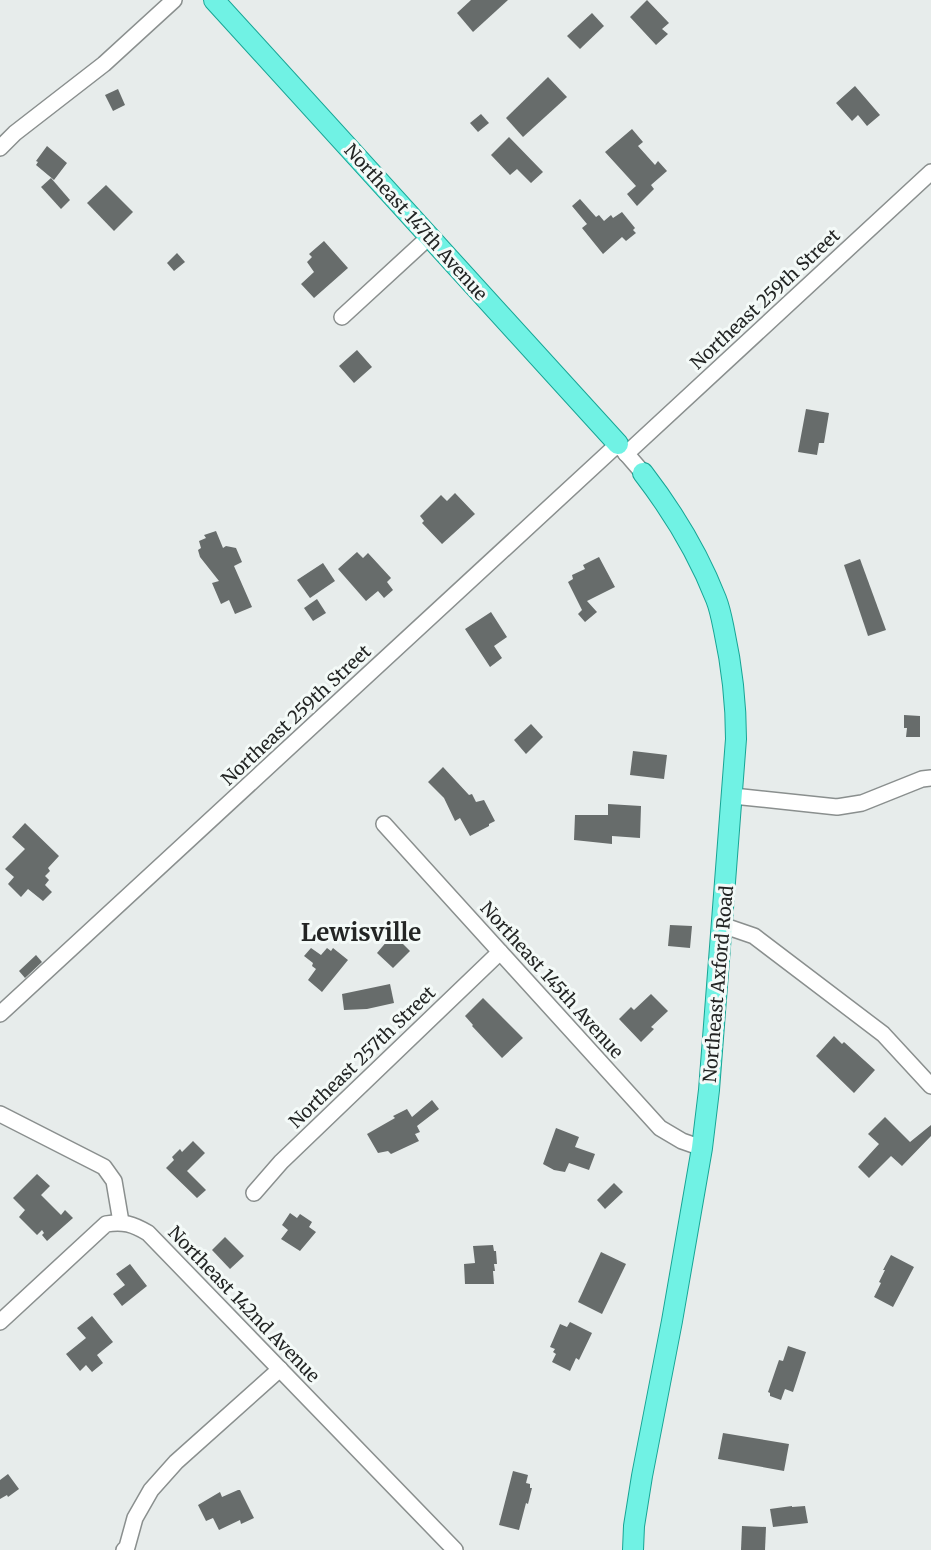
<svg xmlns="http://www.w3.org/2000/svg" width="931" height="1550" viewBox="0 0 931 1550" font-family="Merriweather,serif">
<rect width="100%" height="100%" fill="#e7eceb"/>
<!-- building -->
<g fill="#676c6b">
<polygon points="471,0 508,0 473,32 457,13"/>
<polygon points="647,0 669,23 662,29 668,34 656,45 630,17"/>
<polygon points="592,13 604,26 580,49 567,36"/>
<polygon points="548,77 567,97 523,137 506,118"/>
<polygon points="855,86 880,115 867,126 858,115 852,121 836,103"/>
<polygon points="118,89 125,105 113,111 105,95"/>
<polygon points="481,114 489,123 478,132 470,123"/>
<polygon points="632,129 643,142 638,146 655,165 658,161 667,171 651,185 654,189 637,206 627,194 636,186 605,152"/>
<polygon points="509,137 543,172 531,183 517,169 510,175 491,155"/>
<polygon points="47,146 67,163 54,180 36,165 38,162 36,161"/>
<polygon points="51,178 70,200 61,209 41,187"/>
<polygon points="106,185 133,212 114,231 87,203"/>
<polygon points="580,199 596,217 599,215 604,221 611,215 613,218 622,212 635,228 633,230 636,233 626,241 622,237 603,254 582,228 587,224 572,206"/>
<polygon points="324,241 348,268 314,298 301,284 314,272 307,262 312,257 309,254"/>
<polygon points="177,253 185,262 174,271 167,263"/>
<polygon points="357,350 372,367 354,383 339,366"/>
<polygon points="806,409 829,413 824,443 819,443 817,455 798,452"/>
<polygon points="455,493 475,514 442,544 422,523 424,521 420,516 441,495 447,501"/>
<polygon points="216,531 223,548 226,546 236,548 242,562 234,566 252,607 235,614 229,600 221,604 212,583 219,581 200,557 198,550 201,548 199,541 206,538 204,535"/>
<polygon points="357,552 363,558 368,553 391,578 387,582 393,590 384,598 378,591 366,601 338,569"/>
<polygon points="599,557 615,587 587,601 597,612 585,622 578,614 582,610 568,582 573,579 572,575 585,569 583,565"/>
<polygon points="860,559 886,630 868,636 844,565"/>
<polygon points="323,563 335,581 310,598 297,580"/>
<polygon points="317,599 326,613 313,621 304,608"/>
<polygon points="491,612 507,637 494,646 502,658 490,667 465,629"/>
<polygon points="904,715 920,716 920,737 906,737 907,728 904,728"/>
<polygon points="531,724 543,737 526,754 514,740"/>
<polygon points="633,751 667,755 664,779 630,775"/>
<polygon points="443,767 469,795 472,794 476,802 484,800 495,821 489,824 489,826 470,836 460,818 455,821 444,798 428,782"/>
<polygon points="608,804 641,806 640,838 612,836 612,844 574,840 575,815 608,815"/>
<polygon points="25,823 59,856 48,868 50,871 45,876 49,880 45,885 52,892 43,901 28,889 21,897 8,884 14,877 5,869 25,849 12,837"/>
<polygon points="670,925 692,926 690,948 668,946"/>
<polygon points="393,934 410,951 393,968 377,953"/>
<polygon points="311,948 321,955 327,948 331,951 333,948 348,960 322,992 308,980 316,969 312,966 313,963 304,956"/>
<polygon points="36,955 42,962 25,978 19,971"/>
<polygon points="390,984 394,1003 367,1009 344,1010 342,994"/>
<polygon points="651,994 668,1011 651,1027 654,1029 641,1042 619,1019 631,1007 634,1010"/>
<polygon points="483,998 523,1038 502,1058 472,1026 473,1025 465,1016"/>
<polygon points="834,1036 842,1044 844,1042 875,1070 854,1093 816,1056"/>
<polygon points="432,1100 439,1109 417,1126 420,1132 415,1134 419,1141 391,1154 388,1151 378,1153 367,1134 395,1118 393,1116 407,1109 412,1117"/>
<polygon points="885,1117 910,1142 931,1125 931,1136 902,1166 891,1156 869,1178 858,1167 879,1144 868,1134"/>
<polygon points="556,1128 579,1137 575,1147 595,1154 589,1170 569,1163 565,1172 554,1170 543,1164"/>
<polygon points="193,1141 205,1153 187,1171 206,1190 197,1198 166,1168 174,1160 172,1157 180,1149 182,1152"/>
<polygon points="37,1174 50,1186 41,1195 61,1215 65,1210 73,1218 47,1241 42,1235 44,1233 42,1230 37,1235 19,1217 25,1210 13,1198"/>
<polygon points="614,1183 623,1192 605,1209 597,1200"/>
<polygon points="290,1213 297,1218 300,1214 312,1222 309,1227 316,1232 300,1251 281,1239 288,1230 282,1225"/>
<polygon points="225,1237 244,1256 230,1269 212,1250"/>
<polygon points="493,1245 494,1251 496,1251 497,1264 494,1264 495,1271 493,1271 494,1284 465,1284 464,1264 475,1263 473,1246"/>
<polygon points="601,1252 626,1264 602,1314 578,1302"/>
<polygon points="891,1255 914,1267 893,1307 874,1297 881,1283 879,1282 885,1270 883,1270"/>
<polygon points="130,1264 147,1286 122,1306 113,1294 125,1285 116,1274"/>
<polygon points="92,1316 113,1342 97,1355 103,1363 92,1372 86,1365 80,1371 66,1354 86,1338 77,1328"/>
<polygon points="570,1322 592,1333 579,1360 576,1358 570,1371 552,1362 556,1354 553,1352 555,1349 550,1347 560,1324 567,1327"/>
<polygon points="788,1346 806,1352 793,1392 785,1389 781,1400 770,1396 770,1393 768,1392 779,1360 783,1361"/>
<polygon points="723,1433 789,1444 784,1471 718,1459"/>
<polygon points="513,1471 528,1475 526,1483 530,1484 530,1488 532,1488 528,1504 526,1503 519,1530 499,1525"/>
<polygon points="8,1474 19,1489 8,1497 7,1495 0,1499 0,1480"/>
<polygon points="238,1490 240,1490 254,1518 241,1524 240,1520 219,1530 213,1518 206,1521 198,1505 220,1492 222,1497"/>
<polygon points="792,1506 792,1507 805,1506 808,1523 773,1527 770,1509"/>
<polygon points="742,1526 766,1527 765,1550 741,1550"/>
</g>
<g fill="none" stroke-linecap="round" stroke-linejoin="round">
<defs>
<g id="minor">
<polyline points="0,148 15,133 104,64 174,0"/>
<polyline points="342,317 429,237"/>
<polyline points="626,454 931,172"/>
<polyline points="733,796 837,807 862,803 922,779 931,778"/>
<polyline points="384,824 660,1128 682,1141 702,1148"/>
<polyline points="722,925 754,936 883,1034 931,1086"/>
<polyline points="0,1014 618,444 643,473"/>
<polyline points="0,1114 104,1167 114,1181 121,1222"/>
<polyline points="254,1193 281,1162 500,952"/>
<path d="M0,1322L106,1224C123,1221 133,1224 148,1233L455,1550"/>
<polyline points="124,1550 127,1547 135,1518 151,1490 176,1462 280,1369"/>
</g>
<g id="major">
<polyline points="214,0 618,444"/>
<path d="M633,1550L634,1526L642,1476L672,1321L702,1148L709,1090L736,739C736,702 732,667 724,630C722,620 720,609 716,599C698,553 673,512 643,473"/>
</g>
</defs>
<!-- minor casing -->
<use href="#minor" stroke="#8a8f8e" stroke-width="18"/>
<!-- major casing -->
<use href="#major" stroke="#17a595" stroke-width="22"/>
<!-- minor -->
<use href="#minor" stroke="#fff" stroke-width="15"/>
<!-- major -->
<use href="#major" stroke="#70f2e4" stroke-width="20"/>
</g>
<g text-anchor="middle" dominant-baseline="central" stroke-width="6" stroke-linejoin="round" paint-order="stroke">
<!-- street labels -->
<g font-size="18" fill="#232524" stroke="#f4faf8">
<text transform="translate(416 222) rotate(48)">Northeast 147th Avenue</text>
<text transform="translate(765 299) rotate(-43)">Northeast 259th Street</text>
<text transform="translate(296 715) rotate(-43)">Northeast 259th Street</text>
<text transform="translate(552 980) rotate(48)">Northeast 145th Avenue</text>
<text transform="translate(718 984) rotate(-85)">Northeast Axford Road</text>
<text transform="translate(362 1057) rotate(-44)">Northeast 257th Street</text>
<text transform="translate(244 1304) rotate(46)">Northeast 142nd Avenue</text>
</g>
<!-- district labels -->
<g font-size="24" font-weight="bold" fill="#232524" stroke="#f4faf8">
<text x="361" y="932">Lewisville</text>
</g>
</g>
</svg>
